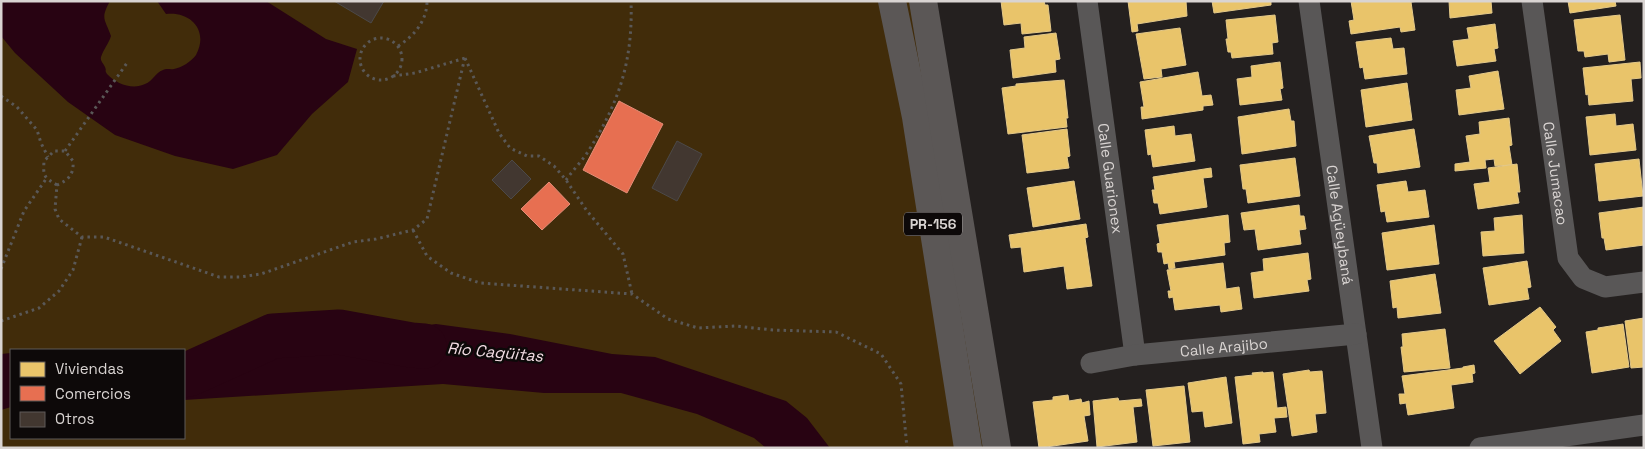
<svg xmlns="http://www.w3.org/2000/svg" width="1645" height="449" viewBox="0 0 1645 449" font-family="'Space Grotesk',sans-serif">
<rect width="100%" height="100%" fill="#24201f"/>
<!-- green -->
<path fill="#412c0a" fill-rule="evenodd" d="M1,1H910L985,448H1ZM11,350H184V438H11Z"/>
<!-- water -->
<g fill="#280312">
<path d="M1,1H110C100,19 105,19 111,36C109,43 103,50 101,57C100,61 103,63 105,67C107,72 104,69 107,74C116,84 133,90 145,84C153,81 155,73 163,70C167,68 170,70 174,69C181,68 192,61 196,55C209,31 191,11 166,14L157,1H266L326,39L357,49L348,82L312,114L277,155L233,169L175,156L115,135L68,102L15,53L1,36Z"/>
<polygon points="436,324 510,334 612,354 655,357 786,401 807,418 830,448 766,448 754,438 697,414 621,393 544,393 443,384 184,400 184,356 286,354 330,348 378,332"/>
<polygon points="11,353 11,407 1,410 1,354"/>
</g>
<!-- homes -->
<g fill="#e9c46a" stroke="#e4c989">
<polygon points="1001,1 1044,1 1045,5 1048,5 1051,31 1022,34 1021,23 1004,25"/>
<polygon points="1128,1 1186,1 1187,16 1137,24 1138,31 1132,32"/>
<polygon points="1212,1 1271,1 1271,5 1214,13"/>
<polygon points="1351,1 1419,1 1411,2 1415,30 1401,32 1400,27 1351,34 1349,21 1354,20"/>
<polygon points="1449,1 1491,1 1492,13 1450,18"/>
<polygon points="1568,1 1615,1 1616,6 1570,13"/>
<polygon points="1275,15 1278,42 1272,43 1273,54 1232,58 1231,52 1228,52 1226,39 1228,39 1226,20"/>
<polygon points="1620,15 1625,60 1609,62 1608,54 1585,57 1584,51 1578,51 1574,20"/>
<polygon points="1495,24 1498,48 1494,49 1496,61 1457,66 1453,41 1469,39 1467,28"/>
<polygon points="1180,28 1186,65 1161,69 1162,77 1144,79 1136,34"/>
<polygon points="1056,33 1060,59 1055,60 1056,72 1013,78 1010,50 1025,48 1024,37"/>
<polygon points="1391,38 1393,49 1404,48 1407,74 1365,79 1363,67 1360,68 1356,42"/>
<polygon points="1280,62 1283,88 1280,89 1282,100 1240,105 1237,79 1252,77 1251,66"/>
<polygon points="1640,62 1641,78 1631,79 1633,101 1589,105 1588,94 1586,95 1583,68"/>
<polygon points="1498,71 1504,109 1459,115 1456,90 1471,88 1469,76"/>
<polygon points="1198,72 1202,96 1211,95 1213,105 1203,106 1203,110 1142,119 1141,107 1144,107 1140,82"/>
<polygon points="1064,80 1068,118 1066,118 1067,127 1008,134 1002,88 1016,86 1016,84"/>
<polygon points="1407,83 1412,120 1366,127 1361,90"/>
<polygon points="1289,109 1291,121 1294,121 1296,146 1242,154 1238,117"/>
<polygon points="1615,114 1616,126 1633,124 1636,150 1590,155 1586,117"/>
<polygon points="1509,118 1512,145 1509,146 1512,165 1495,166 1494,159 1485,160 1486,168 1455,171 1455,164 1470,162 1466,136 1480,134 1479,122"/>
<polygon points="1174,126 1175,136 1191,134 1195,161 1153,167 1151,154 1148,155 1145,130"/>
<polygon points="1067,129 1070,156 1067,157 1069,168 1027,173 1022,135"/>
<polygon points="1414,129 1420,167 1378,173 1377,163 1374,163 1369,136"/>
<polygon points="1295,158 1300,196 1248,203 1246,189 1243,189 1240,165"/>
<polygon points="1639,159 1643,196 1599,201 1595,164"/>
<polygon points="1517,164 1520,192 1517,192 1519,203 1478,209 1474,184 1490,182 1488,168"/>
<polygon points="1211,168 1212,177 1203,178 1207,207 1160,214 1158,203 1154,203 1152,190 1155,190 1153,177"/>
<polygon points="1074,181 1080,219 1033,227 1027,188"/>
<polygon points="1406,181 1408,192 1425,190 1429,217 1387,222 1385,211 1381,212 1377,185"/>
<polygon points="1299,205 1300,216 1304,216 1306,229 1299,230 1301,244 1258,250 1255,229 1244,230 1241,213"/>
<polygon points="1644,207 1644,245 1606,250 1604,238 1602,238 1599,213"/>
<polygon points="1228,215 1230,242 1224,243 1225,255 1174,262 1175,268 1169,269 1168,263 1164,264 1162,252 1158,252 1157,244 1160,243 1157,225"/>
<polygon points="1522,215 1524,253 1483,256 1481,232 1495,231 1494,218"/>
<polygon points="1086,224 1088,237 1085,238 1092,286 1067,289 1064,266 1024,272 1021,247 1011,248 1009,235"/>
<polygon points="1434,225 1439,264 1387,270 1382,233"/>
<polygon points="1308,253 1311,279 1307,280 1309,291 1254,298 1251,273 1264,271 1263,259"/>
<polygon points="1527,261 1531,287 1527,288 1529,299 1489,305 1483,268"/>
<polygon points="1223,263 1226,289 1239,287 1242,309 1221,312 1220,305 1175,310 1173,297 1169,298 1168,291 1171,291 1167,270"/>
<polygon points="1435,274 1441,313 1398,318 1397,307 1393,308 1390,281"/>
<polygon points="1540,307 1556,327 1553,330 1561,341 1520,374 1494,341"/>
<polygon points="1644,318 1644,367 1631,368 1625,321"/>
<polygon points="1623,324 1629,367 1592,373 1586,332 1598,330 1598,328"/>
<polygon points="1445,329 1450,368 1404,372 1401,347 1403,347 1402,334"/>
<polygon points="1474,365 1475,373 1472,374 1473,382 1451,385 1454,408 1408,415 1406,403 1400,404 1399,394 1405,394 1402,376 1463,368 1463,367"/>
<polygon points="1309,370 1310,372 1322,371 1326,413 1315,414 1317,432 1292,436 1283,374"/>
<polygon points="1263,372 1263,373 1273,372 1277,408 1286,407 1287,417 1274,418 1276,432 1259,434 1260,442 1243,444 1235,377 1253,375 1252,373"/>
<polygon points="1226,377 1232,423 1205,427 1203,411 1192,412 1188,383"/>
<polygon points="1184,386 1190,442 1153,446 1146,390"/>
<polygon points="1068,395 1069,401 1081,399 1082,403 1089,401 1090,415 1084,416 1088,441 1039,448 1033,402 1053,400 1053,397"/>
<polygon points="1118,398 1119,401 1141,399 1142,406 1133,407 1137,442 1097,447 1093,401"/>
</g>
<!-- shops -->
<g fill="#e76f51" stroke="#e38d78">
<polygon points="619,101 663,124 627,193 583,170"/>
<polygon points="549,182 570,204 542,230 521,209"/>
</g>
<g fill="none" stroke-linecap="round" stroke-linejoin="round">
<!-- river -->
<polyline stroke="#280312" stroke-width="45" points="184,375 189,374 273,336 339,332 411,345 424,346"/>
</g>
<!-- building -->
<g fill="#423730" stroke="#4c4948">
<polygon points="334,1 384,1 371,23"/>
<polygon points="677,141 702,154 677,201 652,188"/>
<polygon points="512,160 531,179 511,199 492,180"/>
</g>
<g fill="none" stroke-linecap="round" stroke-linejoin="round">
<!-- path -->
<g stroke="#5a5857" stroke-width="3" stroke-dasharray="2.5 4" stroke-linecap="butt">
<circle cx="381" cy="59" r="21"/>
<path d="M398,46C414,36 427,21 427,1"/>
<polyline points="465,58 499,133 510,148 527,156 539,156 554,166 566,180 587,211 623,254 632,294"/>
<polyline points="393,76 415,73 465,58"/>
<polyline points="1,96 17,107 37,130 41,143 48,157"/>
<polyline points="65,151 127,63"/>
<path d="M566,180C573,170 583,160 589,150C620,101 633,59 631,1"/>
<path d="M57,185C44,177 43,177 44,161L54,151H65L73,161C74,174 69,180 57,185L55,209L59,219L82,237H104L219,277H240L261,274L353,242L376,239L413,230L427,219L465,57"/>
<polyline points="413,230 427,256 451,273 480,283 632,294 668,319 698,328 735,326 773,330 836,332 881,354 901,384 907,448"/>
<polyline points="1,269 24,211 46,179"/>
<polyline points="1,321 39,308 59,291 73,270 82,237"/>
</g>
<!-- street -->
<g stroke="#595757" stroke-width="21">
<path id="s1" d="M1087,1L1135,355"/>
<path id="s2" d="M1309,1L1372,448"/>
<path id="s3" d="M1532,1L1568,258L1583,278L1605,287L1644,282"/>
<path id="s4" d="M1091,363L1135,355L1356,334"/>
<polyline points="1480,448 1644,425"/>
</g>
<!-- primary -->
<g stroke="#5b5756" stroke-width="28">
<polyline points="892,1 916,117 968,448"/>
<polyline points="923,1 997,448"/>
</g>
</g>
<g text-anchor="middle" dominant-baseline="central" stroke-width="5" stroke-linejoin="round" paint-order="stroke">
<!-- shield labels -->
<rect fill="#0d0909" stroke="#9c9796" stroke-width="1" x="904" y="212.5" width="58" height="23" rx="4"/>
<g font-size="14" font-weight="bold" fill="#d9d4d2">
<text x="933" y="224">PR-156</text>
</g>
<!-- street labels -->
<g font-size="15" fill="#d9d4d2" stroke="#0d0909">
<text stroke="none"><textPath href="#s3" startOffset="174">Calle Jumacao</textPath></text>
<text stroke="none"><textPath href="#s1" startOffset="179">Calle Guarionex</textPath></text>
<text stroke="none"><textPath href="#s2" startOffset="226">Calle Agüeybaná</textPath></text>
<text stroke="none"><textPath href="#s4" startOffset="134">Calle Arajibo</textPath></text>
</g>
<!-- water labels -->
<g font-size="16" font-style="italic" fill="#f3dde4" stroke="#0d0909">
<text transform="translate(495 352) rotate(5)">Río Cagüitas</text>
</g>
</g>
<!-- border -->
<rect width="1645" height="449" fill="none" stroke="#d9d4d2" stroke-width="5"/>
<!-- legend -->
<rect x="10" y="349" width="175" height="90" fill="#0d0909" stroke="#5f5a59"/>
<rect x="20" y="362" width="25" height="15" fill="#e9c46a" stroke="#5f5a59"/>
<text x="55" y="374" font-size="15" fill="#d9d4d2">Viviendas</text>
<rect x="20" y="386" width="25" height="15" fill="#e76f51" stroke="#5f5a59"/>
<text x="55" y="399" font-size="15" fill="#d9d4d2">Comercios</text>
<rect x="20" y="412" width="25" height="15" fill="#423730" stroke="#5f5a59"/>
<text x="55" y="424" font-size="15" fill="#d9d4d2">Otros</text>
</svg>
